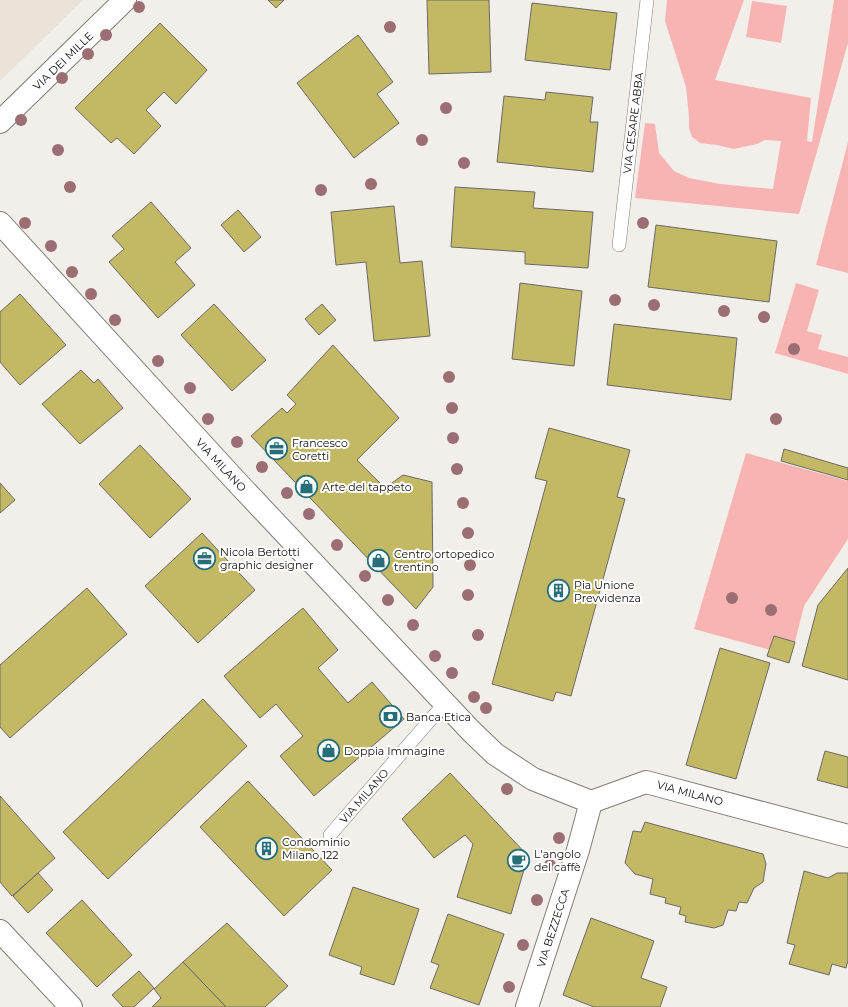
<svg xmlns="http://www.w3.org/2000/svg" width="848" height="1007" viewBox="0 0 848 1007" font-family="Montserrat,sans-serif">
<rect width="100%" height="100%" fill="#f2efea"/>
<!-- built -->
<polygon fill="#ebe2d8" points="0,0 83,0 0,81"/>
<!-- green -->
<g fill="#f8b4b3">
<polygon points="667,0 744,0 715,80 811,98 807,141 812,142 834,0 848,0 848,43 799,214 635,198 645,123 655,124 659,153 674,171 689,178 720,184 773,189 781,141 765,140 757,144 734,149 717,145 700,143 692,137 689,128 689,117 686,87 665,21"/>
<polygon points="752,1 787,6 781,43 746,37"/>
<polygon points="848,142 848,273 816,265"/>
<polygon points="796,283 819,290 807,331 822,335 818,349 848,357 848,374 775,353"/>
<polygon points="746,453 848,481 848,539 804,606 795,642 774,636 770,650 694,629"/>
</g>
<!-- building -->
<g fill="#c3b864" stroke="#6b6a66">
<polygon points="268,0 284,0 276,8"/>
<polygon points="427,0 489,0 491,72 429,74"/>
<polygon points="532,3 617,13 610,70 525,60"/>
<polygon points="160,23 207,70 176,104 164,92 146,110 161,126 134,154 117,138 111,143 75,108"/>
<polygon points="358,35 393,82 377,94 399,123 354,158 297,83"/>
<polygon points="546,92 593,97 590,122 598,122 593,172 497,162 504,96 545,100"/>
<polygon points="455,187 535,192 533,208 593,212 588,268 525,264 525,252 451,247"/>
<polygon points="151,202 191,248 175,262 195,285 158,318 109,262 124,249 112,236"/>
<polygon points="394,206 400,263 422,261 430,336 374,341 366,262 336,265 331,212"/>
<polygon points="238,210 261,237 244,252 221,225"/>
<polygon points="656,225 777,241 769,302 648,287"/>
<polygon points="520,283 582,291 574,366 512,359"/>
<polygon points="20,294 66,345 20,385 0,362 0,312"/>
<polygon points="214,304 266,360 232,391 181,335"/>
<polygon points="322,304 336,320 319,335 305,319"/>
<polygon points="614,324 737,338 731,400 607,385"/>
<polygon points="333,345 399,418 357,460 385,488 403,475 432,482 433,587 416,609 251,436 282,408 287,413 296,404 287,395"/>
<polygon points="81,370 94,383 98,379 123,408 80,444 42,404"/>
<polygon points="549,428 630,450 617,497 625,499 571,696 556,692 553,701 492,684 547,481 535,478"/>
<polygon points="140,445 191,499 150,538 99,484"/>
<polygon points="784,449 848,468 848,480 781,461"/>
<polygon points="0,483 15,500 0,513"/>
<polygon points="202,533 255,590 198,643 145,586"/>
<polygon points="848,568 848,680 802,666 818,605"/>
<polygon points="87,588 127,634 10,738 0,727 0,665"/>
<polygon points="303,608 338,650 318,668 348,703 372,682 404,719 314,796 280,756 303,736 276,704 260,718 224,676"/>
<polygon points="774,636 795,642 789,663 767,656"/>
<polygon points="720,648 770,663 736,779 686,765"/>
<polygon points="203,699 247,746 108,879 63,832"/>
<polygon points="825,751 848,757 848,788 817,780"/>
<polygon points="450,773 528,856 511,914 457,897 473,844 465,835 434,858 402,819"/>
<polygon points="248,781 332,870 284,916 200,827"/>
<polygon points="0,796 55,858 12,896 0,882"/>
<polygon points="645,822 763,854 766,864 763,882 754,888 747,903 739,902 736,911 728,910 723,925 714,928 685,922 686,916 679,914 681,907 665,903 666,898 650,894 653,879 635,874 625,863 633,831 641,832"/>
<polygon points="804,871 828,878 837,873 848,873 848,960 846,968 832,964 829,975 789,964 795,945 787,943"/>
<polygon points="38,873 53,890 28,913 13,896"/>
<polygon points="353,887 419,909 394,985 360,974 362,967 329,955"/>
<polygon points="82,900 132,955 97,987 46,933"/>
<polygon points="448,914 504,934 479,1005 430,988 439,965 431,962"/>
<polygon points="591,918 654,941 641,978 667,987 660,1007 594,1007 563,995"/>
<polygon points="227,923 288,986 265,1007 226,1007 183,962"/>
<polygon points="183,962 226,1007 152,1007 161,998 154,989"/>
<polygon points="139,971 154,988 134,1007 123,1007 112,995"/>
</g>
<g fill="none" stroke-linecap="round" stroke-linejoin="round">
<defs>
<g id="service">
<polyline points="619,245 647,0"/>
<polyline points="330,835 445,703"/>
</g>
<g id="minor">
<polyline points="0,122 125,0"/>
<polyline points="0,223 234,479 471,731 495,754 533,779 591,802 646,782 848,836"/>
<polyline points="0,931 71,1007"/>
<polyline points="527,1007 578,850 591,802"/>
</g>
</defs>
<!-- service casing -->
<use href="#service" stroke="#807d78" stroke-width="14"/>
<!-- minor casing -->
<use href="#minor" stroke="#807d78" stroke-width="24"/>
<!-- service -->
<use href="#service" stroke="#fff" stroke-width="13"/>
<!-- minor -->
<use href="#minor" stroke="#fff" stroke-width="22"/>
</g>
<!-- trees -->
<g fill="#9b6e73">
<circle cx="139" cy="7" r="6"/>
<circle cx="390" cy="27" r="6"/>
<circle cx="106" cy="35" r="6"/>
<circle cx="88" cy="54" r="6"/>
<circle cx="62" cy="78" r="6"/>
<circle cx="446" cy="108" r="6"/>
<circle cx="21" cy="120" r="6"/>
<circle cx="422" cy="140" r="6"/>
<circle cx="58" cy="150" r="6"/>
<circle cx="464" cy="163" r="6"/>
<circle cx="371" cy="184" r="6"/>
<circle cx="70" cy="187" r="6"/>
<circle cx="321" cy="190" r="6"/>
<circle cx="25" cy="223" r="6"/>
<circle cx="643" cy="223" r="6"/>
<circle cx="51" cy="246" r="6"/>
<circle cx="72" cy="272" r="6"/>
<circle cx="91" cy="294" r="6"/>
<circle cx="615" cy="300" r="6"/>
<circle cx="654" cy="305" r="6"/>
<circle cx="724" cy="311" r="6"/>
<circle cx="764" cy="317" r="6"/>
<circle cx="115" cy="320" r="6"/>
<circle cx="794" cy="349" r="6"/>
<circle cx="158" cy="361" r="6"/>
<circle cx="449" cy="377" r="6"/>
<circle cx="190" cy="388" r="6"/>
<circle cx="452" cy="408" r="6"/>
<circle cx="208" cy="419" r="6"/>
<circle cx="776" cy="419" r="6"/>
<circle cx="453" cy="438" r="6"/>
<circle cx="237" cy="442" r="6"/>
<circle cx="262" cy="467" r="6"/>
<circle cx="457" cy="469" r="6"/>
<circle cx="287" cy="493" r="6"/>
<circle cx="463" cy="503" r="6"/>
<circle cx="309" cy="514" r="6"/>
<circle cx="468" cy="533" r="6"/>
<circle cx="337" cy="545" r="6"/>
<circle cx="470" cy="565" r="6"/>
<circle cx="365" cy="576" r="6"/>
<circle cx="468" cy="595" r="6"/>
<circle cx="732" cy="598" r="6"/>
<circle cx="388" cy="600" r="6"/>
<circle cx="771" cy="610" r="6"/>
<circle cx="413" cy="625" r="6"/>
<circle cx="478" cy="635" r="6"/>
<circle cx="435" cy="656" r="6"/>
<circle cx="452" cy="673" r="6"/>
<circle cx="474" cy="697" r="6"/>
<circle cx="486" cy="708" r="6"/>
<circle cx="507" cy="789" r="6"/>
<circle cx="559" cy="838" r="6"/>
<circle cx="550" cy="865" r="6"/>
<circle cx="537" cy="900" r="6"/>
<circle cx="523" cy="945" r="6"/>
<circle cx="509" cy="987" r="6"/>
</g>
<!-- icons -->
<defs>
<symbol id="office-ring" viewBox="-11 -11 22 22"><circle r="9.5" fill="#fff" stroke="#276e7b" stroke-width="1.5"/><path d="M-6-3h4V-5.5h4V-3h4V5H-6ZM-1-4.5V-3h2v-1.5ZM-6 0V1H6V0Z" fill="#276e7b"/></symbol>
<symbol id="shop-ring" viewBox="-11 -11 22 22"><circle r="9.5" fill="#fff" stroke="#276e7b" stroke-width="1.5"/><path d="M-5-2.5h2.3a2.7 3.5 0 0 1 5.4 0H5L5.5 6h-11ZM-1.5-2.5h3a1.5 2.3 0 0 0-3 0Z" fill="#276e7b"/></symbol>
<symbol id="building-ring" viewBox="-11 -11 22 22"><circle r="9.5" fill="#fff" stroke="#276e7b" stroke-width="1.5"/><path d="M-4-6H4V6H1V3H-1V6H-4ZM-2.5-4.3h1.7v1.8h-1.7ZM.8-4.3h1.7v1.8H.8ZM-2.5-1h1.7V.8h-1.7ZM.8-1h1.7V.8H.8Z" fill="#276e7b"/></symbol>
<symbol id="bank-ring" viewBox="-11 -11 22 22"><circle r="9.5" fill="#fff" stroke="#276e7b" stroke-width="1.5"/><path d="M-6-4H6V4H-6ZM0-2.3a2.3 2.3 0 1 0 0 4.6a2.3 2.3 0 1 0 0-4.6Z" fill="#276e7b"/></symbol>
<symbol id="cafe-ring" viewBox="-11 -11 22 22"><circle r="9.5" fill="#fff" stroke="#276e7b" stroke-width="1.5"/><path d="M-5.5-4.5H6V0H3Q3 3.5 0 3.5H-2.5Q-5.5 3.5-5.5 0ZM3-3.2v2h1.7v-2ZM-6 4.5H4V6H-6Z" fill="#276e7b"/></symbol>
</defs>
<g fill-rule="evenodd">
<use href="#office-ring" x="264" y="436" width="25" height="25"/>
<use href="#shop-ring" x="294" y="474" width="25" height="25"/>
<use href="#office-ring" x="192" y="546" width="25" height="25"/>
<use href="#shop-ring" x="366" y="548" width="25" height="25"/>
<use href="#building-ring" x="546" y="578" width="25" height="25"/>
<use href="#bank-ring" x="378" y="704" width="25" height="25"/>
<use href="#shop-ring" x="316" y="738" width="25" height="25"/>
<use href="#building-ring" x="254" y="836" width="25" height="25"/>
<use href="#cafe-ring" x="506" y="848" width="25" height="25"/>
</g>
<g text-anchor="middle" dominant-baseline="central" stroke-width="4" stroke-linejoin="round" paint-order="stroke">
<!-- street labels -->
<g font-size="11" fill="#100f0d" stroke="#fff">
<text transform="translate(63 61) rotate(-44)">VIA DEI MILLE</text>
<text transform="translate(633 123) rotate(-83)">VIA CESARE ABBA</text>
<text transform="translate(221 465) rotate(47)">VIA MILANO</text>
<text transform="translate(690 793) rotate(15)">VIA MILANO</text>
<text transform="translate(364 796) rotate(-49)">VIA MILANO</text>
<text transform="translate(553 928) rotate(-72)">VIA BEZZECCA</text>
</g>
<!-- poi labels -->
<g font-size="11" fill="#100f0d" stroke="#fff" text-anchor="start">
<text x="292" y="443">Francesco<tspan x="292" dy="13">Coretti</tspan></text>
<text x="322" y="487">Arte del tappeto</text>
<text x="220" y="552">Nicola Bertotti<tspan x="220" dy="13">graphic designer</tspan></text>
<text x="394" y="554">Centro ortopedico<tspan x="394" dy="13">trentino</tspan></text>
<text x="574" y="585">Pia Unione<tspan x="574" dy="13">Prevvidenza</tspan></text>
<text x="406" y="717">Banca Etica</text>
<text x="344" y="751">Doppia Immagine</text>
<text x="282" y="842">Condominio<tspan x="282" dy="13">Milano 122</tspan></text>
<text x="534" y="854">L'angolo<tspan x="534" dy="13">del caffè</tspan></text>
</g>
</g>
</svg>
